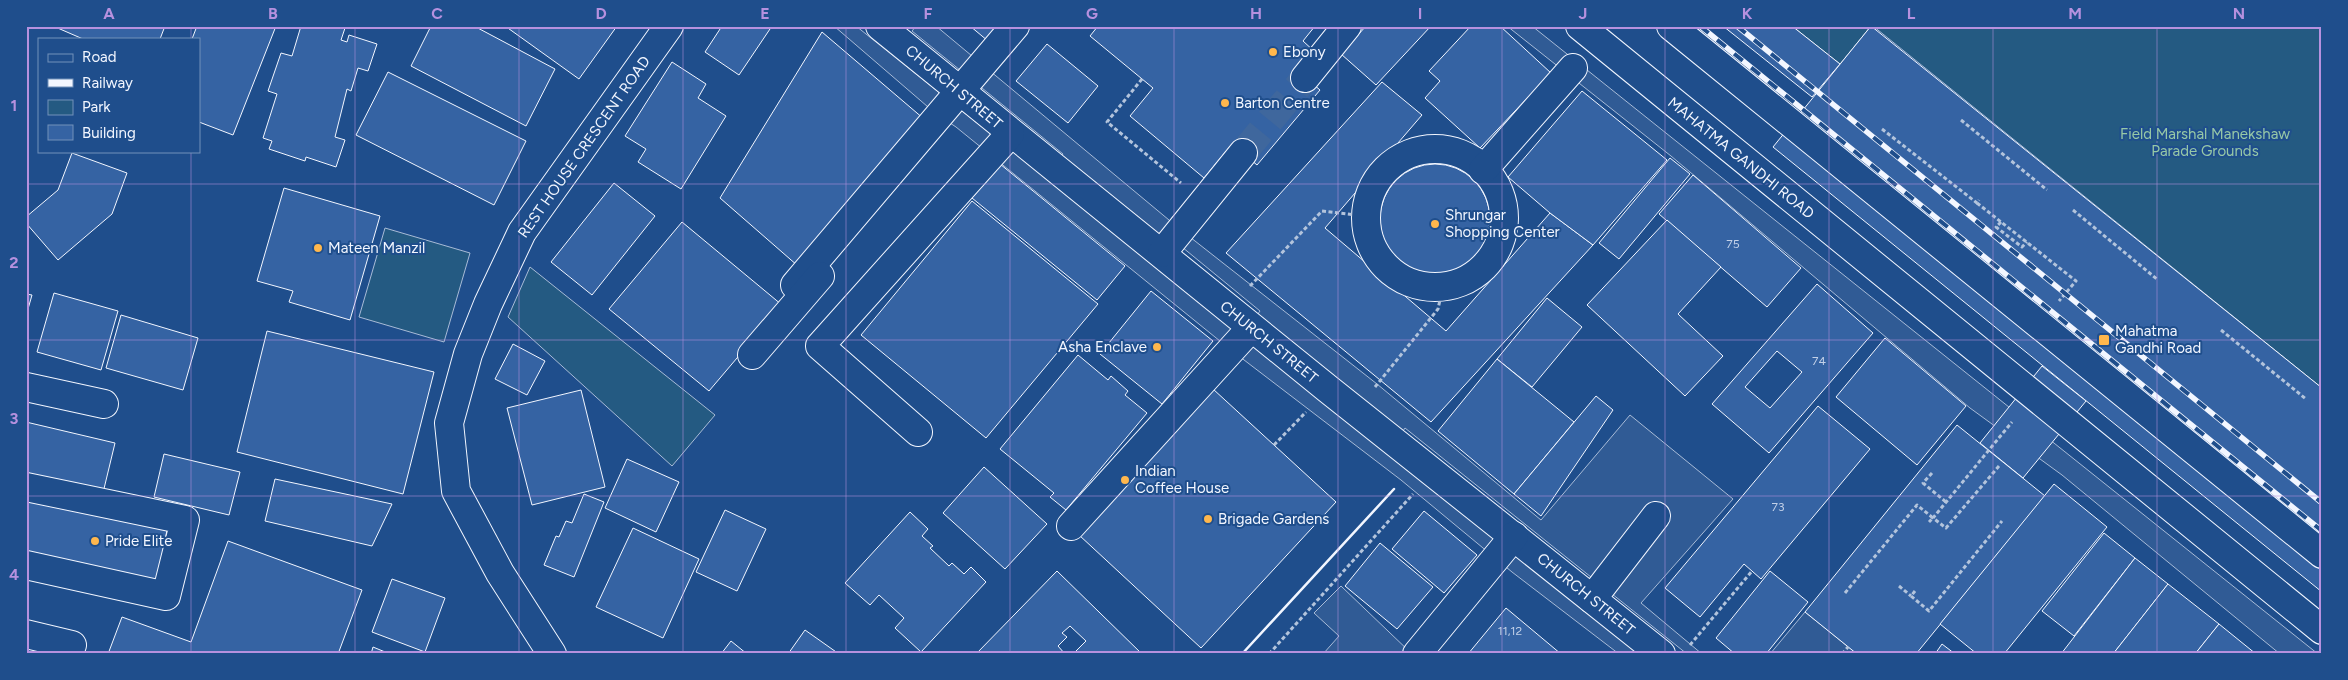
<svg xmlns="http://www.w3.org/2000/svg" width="2348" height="680" viewBox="0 0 2348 680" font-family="Figtree,sans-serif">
<rect width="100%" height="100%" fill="#1f4e8c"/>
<!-- green -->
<g fill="#245a82" stroke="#a8bbd7">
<polygon points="1792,26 1871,26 1840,64"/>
<polygon points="1873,26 2322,26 2322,388"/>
<polygon points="385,228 470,253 444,342 359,317"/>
<polygon points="530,267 715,415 672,466 508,317"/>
</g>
<!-- parking -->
<g fill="#305b95" stroke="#a8bbd7">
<polygon points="834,26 856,26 1640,654 1619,654 1512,572 1401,480 1231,350 956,127 935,113"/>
<polygon points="916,26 936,26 1181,230 1377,384 1541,520 1630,415 1733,499 1641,603 1702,654 1687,654 1405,428 1403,431 1257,315 1260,311 1182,247 1179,251 1061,157 1063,154 912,31"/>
<polygon points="1507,26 1532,26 2318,654 2280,654 2062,475 1970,408 1671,156"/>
<polygon points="1341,586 1412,654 1323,654 1339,636 1314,613"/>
<polygon points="1805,612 1857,654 1770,654"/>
</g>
<!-- building -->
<g fill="#3563a3" stroke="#f2f6ff" fill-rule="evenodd">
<polygon points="53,26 165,26 160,39 83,39"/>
<polygon points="197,26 276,26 233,135 199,122 199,39 192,39"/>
<polygon points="301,26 340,26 345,28 341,40 347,42 349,35 377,44 368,71 358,68 351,91 347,89 335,137 345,140 336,167 306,157 305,161 269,149 272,141 263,138 277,94 268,91 281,53 292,56"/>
<polygon points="431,26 474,26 555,69 526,126 411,66"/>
<polygon points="505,26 617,26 579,79"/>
<polygon points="722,26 772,26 739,75 705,52"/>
<polygon points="970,26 1000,26 988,41"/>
<polygon points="1098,26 1315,26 1303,41 1315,52 1299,72 1320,90 1257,165 1232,144 1204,178 1130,116 1153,88 1090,36"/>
<polygon points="1366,26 1431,26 1376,85 1341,54"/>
<polygon points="1471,26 1500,26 1551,73 1480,148 1425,98 1440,81 1429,71"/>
<polygon points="1723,26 1792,26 1840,64 1812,97"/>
<polygon points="1871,26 2322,388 2322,592 1773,147"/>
<polygon points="822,32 924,119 798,266 720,198"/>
<polygon points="1047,44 1098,86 1068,123 1016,81"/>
<polygon points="672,62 706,84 698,98 726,116 681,189 638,162 646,149 625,136"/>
<polygon points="388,72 526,141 494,205 356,135"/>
<polygon points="1382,82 1422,115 1325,228 1446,331 1550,213 1593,245 1431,422 1226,253"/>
<polygon points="1582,91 1667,160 1593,245 1550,213 1508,177"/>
<polygon points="72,153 127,173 112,214 58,260 26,223 26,217 58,190"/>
<polygon points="1670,158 1690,174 1619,259 1599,243"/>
<circle cx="1435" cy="219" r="55"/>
<polygon points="1000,164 1125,266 1097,300 972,198"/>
<polygon points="1693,175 1801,268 1767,307 1659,214"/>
<polygon points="614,183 655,216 592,295 551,262"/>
<polygon points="284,188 380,216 350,320 289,302 293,291 257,281"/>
<polygon points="972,201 1098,304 986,438 861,335"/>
<polygon points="1667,220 1721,267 1678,314 1723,356 1685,396 1587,305"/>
<polygon points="682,222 782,305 709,391 609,309"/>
<path d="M1817,284L1873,333L1769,453L1712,404ZM1777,351L1802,372L1770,408L1745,387Z"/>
<polygon points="1151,291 1213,341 1162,404 1100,354"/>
<polygon points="54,293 118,311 101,370 37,352"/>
<polygon points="26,294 32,295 26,316"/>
<polygon points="1547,298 1582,327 1532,387 1497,359"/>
<polygon points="121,315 198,338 183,390 106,368"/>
<polygon points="267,331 434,372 403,494 237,452"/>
<polygon points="1885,338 1966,406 1917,465 1836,397"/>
<polygon points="513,344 545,361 527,395 495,379"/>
<polygon points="1078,355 1108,380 1111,376 1128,391 1125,395 1147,413 1066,510 1050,497 1054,493 1000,449"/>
<polygon points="1497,359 1574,422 1514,494 1438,431"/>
<polygon points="2042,366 2086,401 2023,478 1980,443"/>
<polygon points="1213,389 1336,502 1201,648 1079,535"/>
<polygon points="581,390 605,487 532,505 507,408"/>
<polygon points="1596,396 1613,410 1541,516 1514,494"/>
<polygon points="1818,406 1870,449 1761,579 1744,564 1700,617 1665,588"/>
<polygon points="26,422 115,443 102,497 26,479"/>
<polygon points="1957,425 2045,496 1916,654 1857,654 1805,612"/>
<polygon points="164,454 240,472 229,515 154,497"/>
<polygon points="627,459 679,482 656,532 605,508"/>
<polygon points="984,467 1047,524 1005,569 943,513"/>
<polygon points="275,479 392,504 372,546 265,521"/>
<polygon points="2054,484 2107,527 2004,654 1977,654 1940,624"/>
<polygon points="26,494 168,525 156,586 26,558"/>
<polygon points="584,494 604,502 574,577 544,565 556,536 559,537 566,521 572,523"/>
<polygon points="725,510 766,529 737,591 696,572"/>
<polygon points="1424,511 1477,555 1444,593 1392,549"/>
<polygon points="910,512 928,529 922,536 933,546 930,548 949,566 952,563 964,574 971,567 986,582 921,652 895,628 904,618 879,595 870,605 845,583"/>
<polygon points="633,528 699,559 663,638 596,607"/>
<polygon points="2104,533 2135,558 2074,636 2042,611"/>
<polygon points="228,541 362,590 338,654 108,654 122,617 191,642"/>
<polygon points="1380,543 1433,587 1397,629 1345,586"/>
<polygon points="2135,558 2168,584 2113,654 2061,654"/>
<polygon points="1057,571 1142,654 1073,654 1086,641 1070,626 1062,633 1067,637 1058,646 1065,654 976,654"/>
<polygon points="1770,571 1808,602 1766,654 1735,654 1716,638"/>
<polygon points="392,579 445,598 425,652 372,632"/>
<polygon points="2168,584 2219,624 2195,654 2113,654"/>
<polygon points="1506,608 1561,654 1468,654"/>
<polygon points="2219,624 2256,654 2195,654"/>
<polygon points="805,630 839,654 788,654"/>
<polygon points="731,641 747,654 721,654"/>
<polygon points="1942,644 1955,654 1935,654"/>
<polygon points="373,647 390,654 371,654"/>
</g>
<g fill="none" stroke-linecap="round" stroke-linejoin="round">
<!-- minor-tunnel -->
<polyline stroke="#3f679d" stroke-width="28" stroke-dasharray="28 14" stroke-linecap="butt" points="1243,153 1305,78"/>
<defs>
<g id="minor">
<polyline points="880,26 1328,389 1661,654"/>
<polyline points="1305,78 1347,26"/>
<circle cx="1435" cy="218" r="69"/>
<polyline points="1483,170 1573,68"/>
<polyline points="1162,253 1243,153"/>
<polyline points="795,285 1015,26"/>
<polyline points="752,355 820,276"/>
<polyline points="26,387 104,404"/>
<polyline points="918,432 820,346 1010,134"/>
<polyline points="26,487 185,520 166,596 26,565"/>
<polyline points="1071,526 1251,328"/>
<polyline points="1592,599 1656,516"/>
<polyline points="26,634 72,645"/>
<polyline points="552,654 500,573 456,491 449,423 468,354 488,304 522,232 669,26"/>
<polyline points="1417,654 1514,536"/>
</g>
<g id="major">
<polyline points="1580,26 2322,630"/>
<polyline points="1671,26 2322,554"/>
</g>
</defs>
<!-- minor casing -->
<use href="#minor" stroke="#f2f6ff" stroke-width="30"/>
<!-- major casing -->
<use href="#major" stroke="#f2f6ff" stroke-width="30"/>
<!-- path -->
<g stroke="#b3c4dc" stroke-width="3" stroke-dasharray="4 2.5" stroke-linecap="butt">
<polyline points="1142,79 1107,122 1181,183"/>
<polyline points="1961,120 2047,190"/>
<polyline points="1882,129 1977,203 1979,200"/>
<polyline points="1977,203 2076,281 2059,301"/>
<polyline points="2073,210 2158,280"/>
<polyline points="2001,222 1996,227 2022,247 2027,242"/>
<polyline points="1250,286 1322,211 1365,216"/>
<polyline points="2221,330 2306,399"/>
<polyline points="1375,387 1438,309 1443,286"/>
<polyline points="1274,445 1306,412"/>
<polyline points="1999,466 1946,528 1933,518 2012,422"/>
<polyline points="1932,473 1923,483 1946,502"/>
<polyline points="1899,586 1911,596"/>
<polyline points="1915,591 1911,596 1929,611 2002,521"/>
<polyline points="1845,593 1917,505 1933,518 1929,522"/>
<polyline points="1690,645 1752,571"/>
<polyline points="1269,654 1413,494"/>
<polyline points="1842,654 1848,647"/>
</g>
<!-- minor -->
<use href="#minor" stroke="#1f4e8c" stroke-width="28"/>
<!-- major -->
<use href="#major" stroke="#1f4e8c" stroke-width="28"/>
<defs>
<g id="rail">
<polyline points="1700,26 2322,531"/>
<polyline points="1737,26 2322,503"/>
</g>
</defs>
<!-- rail casing -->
<use href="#rail" stroke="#f2f6ff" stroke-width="5.5"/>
<!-- rail -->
<use href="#rail" stroke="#1f4e8c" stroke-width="4" stroke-dasharray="11" stroke-linecap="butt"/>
<!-- wall -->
<polyline stroke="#f2f6ff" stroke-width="2.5" points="1242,654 1394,489"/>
</g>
<!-- grid -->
<path fill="none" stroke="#b691df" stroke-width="1" stroke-opacity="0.55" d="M191,26V39M355,26V654M519,26V654M683,26V654M846,26V654M1010,26V654M1174,26V654M1338,26V654M1502,26V654M1665,26V654M1829,26V654M1993,26V654M2157,26V654M191,151V654M26,184H2322M26,340H2322M26,496H2322"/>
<!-- markers -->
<g fill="#ffb74d" stroke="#1f4e8c" stroke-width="2">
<circle cx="1273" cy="52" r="5"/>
<circle cx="1225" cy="103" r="5"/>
<circle cx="1435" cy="224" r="5"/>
<circle cx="318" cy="248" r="5"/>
<rect x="2098" y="334" width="12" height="12" rx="2.5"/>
<circle cx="1157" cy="347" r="5"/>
<circle cx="1125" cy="480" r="5"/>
<circle cx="1208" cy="519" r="5"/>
<circle cx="95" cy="541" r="5"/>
</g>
<g text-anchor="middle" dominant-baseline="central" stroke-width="4" stroke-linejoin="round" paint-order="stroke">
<!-- number labels -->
<g font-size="12" fill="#c3d1e8">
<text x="1733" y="244">75</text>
<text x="1819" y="361">74</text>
<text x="1778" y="507">73</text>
<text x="1510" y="631">11,12</text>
</g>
<!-- poi labels -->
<g font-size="15" fill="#f2f6ff" stroke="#1f4e8c" text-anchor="start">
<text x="1283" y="52">Ebony</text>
<text x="1235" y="103">Barton Centre</text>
<text x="1445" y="215">Shrungar<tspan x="1445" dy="17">Shopping Center</tspan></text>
<text x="328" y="248">Mateen Manzil</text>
<text x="2115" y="331">Mahatma<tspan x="2115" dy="17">Gandhi Road</tspan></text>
<text x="1147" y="347" text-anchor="end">Asha Enclave</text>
<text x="1135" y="471">Indian<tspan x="1135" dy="17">Coffee House</tspan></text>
<text x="1218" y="519">Brigade Gardens</text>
<text x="105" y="541">Pride Elite</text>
</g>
<!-- street labels -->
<g font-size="15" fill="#f2f6ff" stroke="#1f4e8c">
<text transform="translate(954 87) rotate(40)">CHURCH STREET</text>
<text transform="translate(584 147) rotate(-55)">REST HOUSE CRESCENT ROAD</text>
<text transform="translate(1741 158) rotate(39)">MAHATMA GANDHI ROAD</text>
<text transform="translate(1269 342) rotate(39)">CHURCH STREET</text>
<text transform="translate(1586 594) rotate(39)">CHURCH STREET</text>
</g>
<!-- park labels -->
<g font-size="15" fill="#97c8a6" stroke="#1f4e8c">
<text x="2205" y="134">Field Marshal Manekshaw<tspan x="2205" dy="17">Parade Grounds</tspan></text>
</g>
</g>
<!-- border -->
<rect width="2348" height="680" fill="none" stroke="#1f4e8c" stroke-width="55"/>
<!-- legend -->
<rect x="38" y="38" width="162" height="115" fill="#1f4e8c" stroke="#7391ba"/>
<rect x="48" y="54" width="25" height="8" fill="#1f4e8c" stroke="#7391ba"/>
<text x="82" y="62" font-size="15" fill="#f2f6ff">Road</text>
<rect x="48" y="79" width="25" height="8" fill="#f2f6ff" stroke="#7391ba"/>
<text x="82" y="88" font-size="15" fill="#f2f6ff">Railway</text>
<rect x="48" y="100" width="25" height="15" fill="#245a82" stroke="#7391ba"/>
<text x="82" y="112" font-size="15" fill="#f2f6ff">Park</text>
<rect x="48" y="125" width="25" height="15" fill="#3563a3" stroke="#7391ba"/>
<text x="82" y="138" font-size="15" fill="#f2f6ff">Building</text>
<rect x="28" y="28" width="2292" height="624" fill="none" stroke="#b691df" stroke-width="2"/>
<g font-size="16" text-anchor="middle" font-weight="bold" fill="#b691df">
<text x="109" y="19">A</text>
<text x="273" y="19">B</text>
<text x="437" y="19">C</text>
<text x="601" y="19">D</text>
<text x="765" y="19">E</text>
<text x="928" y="19">F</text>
<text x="1092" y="19">G</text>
<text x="1256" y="19">H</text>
<text x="1420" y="19">I</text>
<text x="1583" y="19">J</text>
<text x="1747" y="19">K</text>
<text x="1911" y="19">L</text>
<text x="2075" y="19">M</text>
<text x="2239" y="19">N</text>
<text x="14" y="111">1</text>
<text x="14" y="268">2</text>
<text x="14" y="424">3</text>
<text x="14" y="580">4</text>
</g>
</svg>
